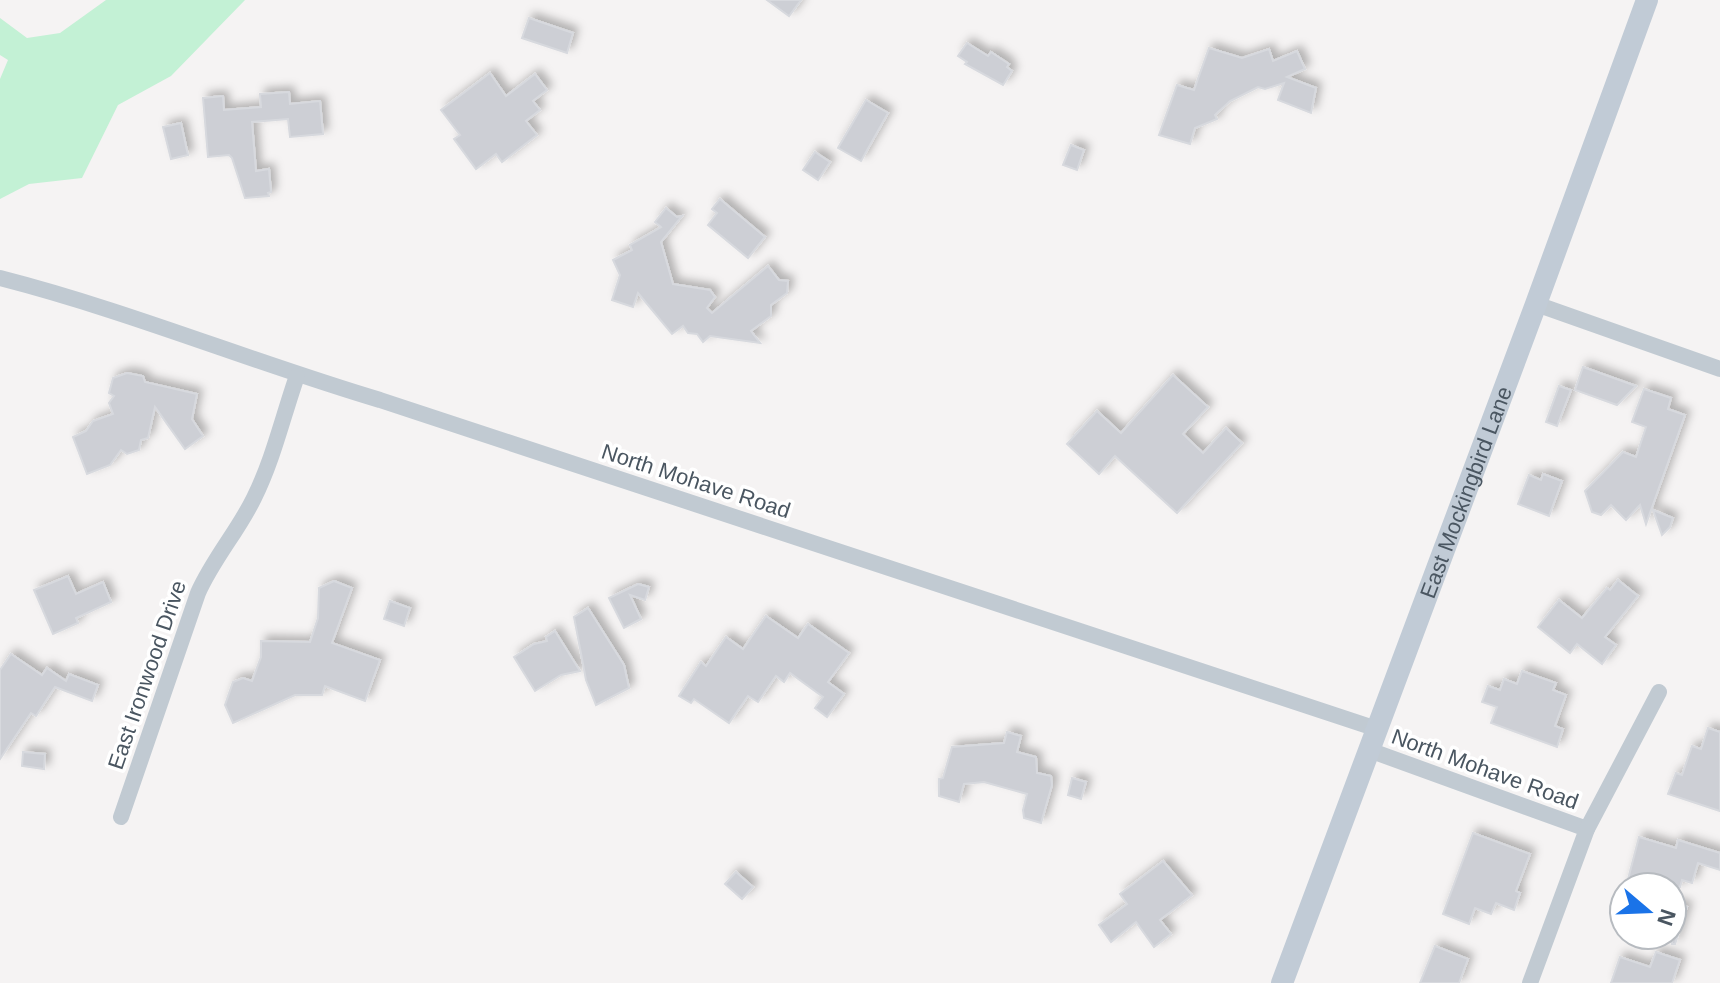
<svg xmlns="http://www.w3.org/2000/svg" width="1720" height="983" viewBox="0 0 1720 983" font-family="Arial,sans-serif">
<defs>
<filter id="shadow"><feDropShadow dx="5" dy="-5" stdDeviation="4" flood-color="#0004"/></filter>
</defs>
<rect width="100%" height="100%" fill="#f5f3f3"/>
<!-- green -->
<polygon fill="#c3f1d5" points="106,0 245,0 171,76 118,105 82,178 29,184 0,199 0,79 8,60 0,55 0,18 27,38 60,33"/>
<!-- building -->
<g fill="#cdcfd5" stroke="#d7d9de" stroke-width="2" filter="url(#shadow)">
<polygon points="767,0 801,0 789,16"/>
<polygon points="529,18 573,33 567,53 522,38"/>
<polygon points="967,43 988,56 991,52 1009,64 1007,67 1012,71 1003,85 965,64 967,62 958,56"/>
<polygon points="1209,48 1242,58 1269,49 1273,61 1297,51 1305,69 1287,77 1316,88 1311,113 1278,100 1284,83 1265,89 1258,87 1230,101 1215,115 1217,119 1195,128 1190,144 1159,135 1177,85 1194,90"/>
<polygon points="490,73 506,96 535,74 547,90 533,101 540,110 526,121 537,135 502,162 496,154 476,169 454,139 460,135 441,110"/>
<polygon points="289,92 290,104 320,101 323,134 290,137 288,119 252,122 256,171 269,169 271,192 268,193 269,196 245,198 232,158 229,155 208,157 203,98 223,96 224,110 261,107 260,94"/>
<polygon points="866,100 888,113 861,161 838,148"/>
<polygon points="181,123 188,155 171,159 163,127"/>
<polygon points="1071,145 1084,150 1077,170 1063,165"/>
<polygon points="815,152 830,162 818,180 803,170"/>
<polygon points="720,199 765,237 748,258 708,225 717,213 712,209"/>
<polygon points="666,208 677,217 682,216 661,242 673,284 710,290 715,297 707,308 712,313 768,266 779,280 788,281 787,293 771,305 771,316 751,331 760,343 710,336 703,342 697,334 688,333 683,326 672,334 638,293 633,307 612,300 620,275 613,260 632,250 630,245 661,227 655,222"/>
<polygon points="1583,367 1636,386 1617,405 1575,390"/>
<polygon points="127,373 143,376 145,382 197,394 192,419 203,436 185,449 155,407 148,438 141,440 139,450 127,454 121,450 110,465 87,474 73,437 86,431 93,421 113,414 109,403 114,396 109,393 113,378"/>
<polygon points="1173,375 1208,407 1183,434 1203,453 1226,428 1242,443 1177,513 1115,456 1099,474 1067,444 1097,411 1121,433"/>
<polygon points="1559,386 1571,390 1557,426 1546,422"/>
<polygon points="1644,389 1671,398 1668,409 1685,415 1646,524 1640,505 1626,520 1611,505 1601,515 1592,512 1585,491 1623,452 1636,457 1646,427 1632,422"/>
<polygon points="1543,474 1562,481 1549,516 1518,504 1529,475 1541,480"/>
<polygon points="1653,510 1673,518 1670,527 1662,535"/>
<polygon points="68,576 76,594 103,582 111,602 76,618 78,623 53,634 34,590"/>
<polygon points="1618,580 1638,596 1605,637 1616,645 1602,664 1577,644 1570,653 1538,627 1559,600 1582,618 1607,588 1610,590"/>
<polygon points="334,581 352,588 332,643 380,660 365,701 325,686 322,695 295,695 233,723 225,705 233,682 243,678 252,681 261,657 261,641 310,642 318,618 319,588"/>
<polygon points="638,584 649,587 645,600 630,595 641,619 624,628 609,598"/>
<polygon points="390,601 410,608 404,626 384,619"/>
<polygon points="588,608 624,665 629,688 596,705 586,680 574,617"/>
<polygon points="766,616 798,638 808,624 849,653 828,682 844,694 827,717 815,708 823,697 790,673 784,682 776,676 758,702 748,696 729,723 694,699 691,703 679,696 701,662 706,666 726,637 743,649"/>
<polygon points="555,631 580,671 561,675 535,691 514,657 534,644 547,641 546,637"/>
<polygon points="11,654 42,675 47,668 66,681 69,674 98,685 92,701 55,687 36,716 31,713 0,759 0,670"/>
<polygon points="1522,671 1556,683 1553,690 1566,695 1555,726 1563,729 1557,747 1491,723 1497,707 1482,702 1488,686 1500,690 1504,679 1517,684"/>
<polygon points="1708,728 1720,732 1720,811 1668,794 1676,773 1682,775 1692,746 1701,749"/>
<polygon points="1007,732 1021,736 1017,752 1036,757 1037,773 1051,776 1052,785 1041,823 1024,818 1023,810 1027,794 984,782 964,784 959,802 939,796 939,779 943,778 952,747 1004,743"/>
<polygon points="23,752 45,754 44,769 22,766"/>
<polygon points="1072,778 1086,782 1081,799 1068,795"/>
<polygon points="1473,833 1530,854 1516,891 1520,893 1514,910 1496,903 1491,914 1475,908 1469,924 1443,914"/>
<polygon points="1639,837 1676,848 1678,840 1720,853 1720,870 1698,863 1692,883 1682,880 1680,887 1626,887"/>
<polygon points="1163,861 1192,895 1160,920 1171,934 1154,947 1136,922 1111,942 1099,925 1127,904 1120,894"/>
<polygon points="736,872 753,887 742,899 725,884"/>
<polygon points="1672,902 1687,907 1675,944 1672,944"/>
<polygon points="1435,946 1468,959 1459,983 1420,983"/>
<polygon points="1656,952 1680,960 1672,983 1611,983 1620,957 1650,967"/>
</g>
<g fill="none" stroke-linecap="round" stroke-linejoin="round">
<!-- street -->
<g stroke="#c1cad2" stroke-width="16">
<path d="M0,278C129,311 252,362 380,400L1377,729"/>
<polyline points="1536,304 1720,369"/>
<polyline points="1369,750 1587,829"/>
<path d="M121,817L198,593C213,559 238,531 254,498C273,460 283,416 297,376"/>
<polyline points="1530,983 1587,829 1659,692"/>
</g>
<!-- secondary -->
<path stroke="#c1cbd6" stroke-width="22" id="s1" d="M1282,983L1536,304L1647,0"/>
</g>
<g text-anchor="middle" dominant-baseline="central" stroke-width="7" stroke-linejoin="round" paint-order="stroke">
<!-- street labels -->
<g font-size="22" fill="#4a5661" stroke="#fff">
<text transform="translate(696 481) rotate(18)">North Mohave Road</text>
<text stroke="none"><textPath href="#s1" startOffset="524">East Mockingbird Lane</textPath></text>
<text transform="translate(147 675) rotate(-71)">East Ironwood Drive</text>
<text transform="translate(1485 769) rotate(20)">North Mohave Road</text>
</g>
</g>
<!-- north arrow -->
<g transform="translate(1648 911) rotate(109)"><circle r="38" fill="#ffffff" stroke="#b7bbc0" stroke-width="2"/>
<path d="M0-6L14 30L0 20L-14 30Z" fill="#1a73e8"/>
<text y="-12" font-size="22" font-weight="bold" text-anchor="middle" fill="#4a5661">N</text>
</g>
</svg>
